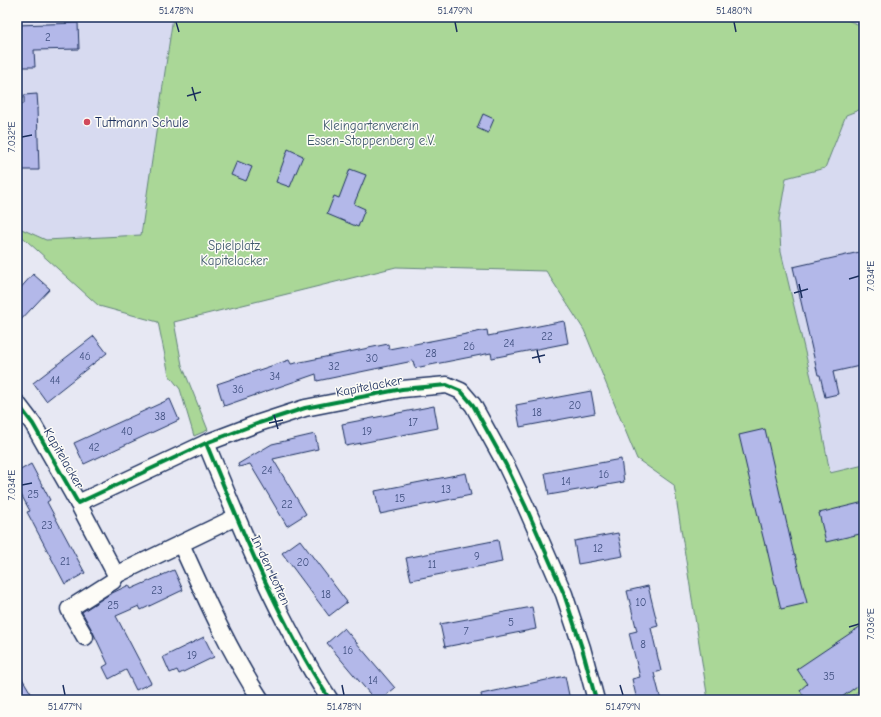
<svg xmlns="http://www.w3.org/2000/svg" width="881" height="717" viewBox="0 0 881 717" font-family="'Comic Neue',sans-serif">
<rect width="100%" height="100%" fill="#e7e8f3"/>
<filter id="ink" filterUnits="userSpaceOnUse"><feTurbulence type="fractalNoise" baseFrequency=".025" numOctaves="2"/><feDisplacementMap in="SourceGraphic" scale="8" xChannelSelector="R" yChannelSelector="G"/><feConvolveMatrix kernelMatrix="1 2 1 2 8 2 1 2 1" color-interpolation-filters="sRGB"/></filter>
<g filter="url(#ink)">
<!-- built -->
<g fill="#d7daf0">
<polygon points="17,17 173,17 141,236 46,240 17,228"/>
<polygon points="840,17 864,17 864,27"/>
<polygon points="864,108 864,465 831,473 816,398 781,252 779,219 786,178 825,168 846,115"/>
</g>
<!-- green -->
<polygon fill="#aad797" stroke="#62837a" points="173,17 840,17 864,27 864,108 846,115 825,168 786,178 779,219 781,252 816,398 830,473 864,465 864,687 846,700 708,700 674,485 637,459 584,330 546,271 396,267 174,322 182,365 208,430 194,436 180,389 169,375 158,322 99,306 17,232 17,227 46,240 141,235"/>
<!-- building -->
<g fill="#b3b8e9" stroke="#1b2f5e">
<polygon points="78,23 79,49 34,50 35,67 17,67 17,25"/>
<polygon points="37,94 38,108 37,108 39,170 17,170 17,104 24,104 24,95"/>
<polygon points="483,114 494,119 488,133 477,128"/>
<polygon points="288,149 303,156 290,187 276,182"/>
<polygon points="237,161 252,167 246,181 231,175"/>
<polygon points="350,169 366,175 354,204 365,209 358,227 327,214 334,196 339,198"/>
<polygon points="864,251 864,365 833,372 838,394 825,397 820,375 818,375 793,267"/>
<polygon points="33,274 50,289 17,324 17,292"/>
<polygon points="564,321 568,343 492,358 491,353 415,368 413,361 317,381 316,374 224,406 217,384 289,360 291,364 388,344 389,349 487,330 488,336"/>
<polygon points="94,336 107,353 46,401 33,383"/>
<polygon points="591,391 595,413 520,427 516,405"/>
<polygon points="170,399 179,420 84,464 74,443"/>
<polygon points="434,406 438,428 346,446 342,424"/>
<polygon points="765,429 794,555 795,555 807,603 781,609 766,545 765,545 762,533 739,435"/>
<polygon points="315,434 318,449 273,459 306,514 287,526 250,464 239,467 238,464 272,444"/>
<polygon points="621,459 624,482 549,495 545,473"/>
<polygon points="31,464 50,500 47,502 85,573 65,584 27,512 30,511 17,487 17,472"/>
<polygon points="466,473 471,495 380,514 375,491"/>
<polygon points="864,502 864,533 826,542 819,513"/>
<polygon points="618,533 623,556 578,564 574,541"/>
<polygon points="300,540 347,602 329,616 282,553"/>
<polygon points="498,540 502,562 411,580 406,558"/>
<polygon points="174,570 183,590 141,610 139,606 116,616 151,683 136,690 126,670 109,679 103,667 108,664 93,632 82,612 110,594 129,585 131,589"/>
<polygon points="648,586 658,626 651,628 661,671 654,673 661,700 637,700 632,679 640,677 629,633 637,631 627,591"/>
<polygon points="532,607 536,629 445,647 440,624"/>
<polygon points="864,624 864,681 838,700 806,700 800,690 807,684 797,669"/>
<polygon points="344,628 395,688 380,700 375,700 327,643"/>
<polygon points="204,637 214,657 179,674 177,670 170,673 163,657"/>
<polygon points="17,670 35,700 17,700"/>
<polygon points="565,676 570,700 482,700 481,694"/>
</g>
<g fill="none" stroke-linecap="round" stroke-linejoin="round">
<defs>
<g id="minor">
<polyline points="17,403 33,424 78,503 206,443 259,423 305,408 402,389 447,385 461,391 473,405 506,465 526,507 564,594 582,648 596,700"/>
<path d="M206,443C242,531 278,620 330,700"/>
<polyline points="78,503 116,575 236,517"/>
<path d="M181,544C205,597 229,651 261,700"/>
<polyline points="85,637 69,609 113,581 116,575"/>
</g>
</defs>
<!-- minor casing -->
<use href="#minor" stroke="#1b2f5e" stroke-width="19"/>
<!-- minor -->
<use href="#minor" stroke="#fdfcf7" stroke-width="16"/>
<defs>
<g id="cycleway">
<polyline points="17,403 33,424 78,503 206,443 259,423 305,408 402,389 447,385 461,391 473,405 506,465 526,507 564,594 582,648 596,700"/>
<path d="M206,443C242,531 278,620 330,700"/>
</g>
</defs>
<!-- cycleway casing -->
<use href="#cycleway" stroke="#fdfcf7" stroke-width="6"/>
<!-- cycleway -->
<use href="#cycleway" stroke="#00873e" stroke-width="4"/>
</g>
</g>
<!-- ticks -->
<path fill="none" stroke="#1b2f5e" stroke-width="1.5" d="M176,22L179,32M455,22L457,32M734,22L736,32M192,87L196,101M187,96L201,92M22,137L32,135M849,279L859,276M799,284L802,298M794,293L808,289M537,350L540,363M532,358L545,355M274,415L278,429M269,423L283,420M22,485L32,483M849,627L859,624M63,685L65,695M342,685L344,695M620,685L623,695"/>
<!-- markers -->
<circle fill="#d1495b" stroke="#fdfcf7" stroke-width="1.5" cx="87" cy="122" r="4"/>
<g text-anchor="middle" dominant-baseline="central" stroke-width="3" stroke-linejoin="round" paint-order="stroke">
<!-- number labels -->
<g font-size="11" fill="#415181">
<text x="48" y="37">2</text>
<text x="547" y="336">22</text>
<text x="509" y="343">24</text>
<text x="469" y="346">26</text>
<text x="431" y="353">28</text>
<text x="85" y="356">46</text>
<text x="372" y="358">30</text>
<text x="334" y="366">32</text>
<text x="275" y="376">34</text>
<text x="55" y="380">44</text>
<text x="238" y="389">36</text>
<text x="575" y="405">20</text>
<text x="537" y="412">18</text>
<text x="160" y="416">38</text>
<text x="413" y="422">17</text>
<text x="127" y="431">40</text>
<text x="367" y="431">19</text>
<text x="94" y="447">42</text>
<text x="267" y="470">24</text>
<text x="604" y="474">16</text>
<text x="566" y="481">14</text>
<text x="446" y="489">13</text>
<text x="33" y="494">25</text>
<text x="400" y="498">15</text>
<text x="287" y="504">22</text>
<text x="47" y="525">23</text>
<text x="598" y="548">12</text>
<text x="477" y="556">9</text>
<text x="65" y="561">21</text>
<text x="303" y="562">20</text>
<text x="432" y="564">11</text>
<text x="157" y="590">23</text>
<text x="326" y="594">18</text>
<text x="641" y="602">10</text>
<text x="113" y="605">25</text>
<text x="511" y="622">5</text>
<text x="466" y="631">7</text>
<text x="643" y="644">8</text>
<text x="348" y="650">16</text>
<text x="192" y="655">19</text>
<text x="829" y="676">35</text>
<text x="373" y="680">14</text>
</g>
<!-- poi labels -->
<g font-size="13" fill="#1b2f5e" stroke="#fdfcf7" text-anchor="start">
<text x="95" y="122">Tuttmann Schule</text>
</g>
<!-- park labels -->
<g font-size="13" fill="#3f596c" stroke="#fdfcf7">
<text x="371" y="125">Kleingartenverein<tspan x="371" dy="15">Essen-Stoppenberg e.V.</tspan></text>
<text x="234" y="245">Spielplatz<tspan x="234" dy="15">Kapitelacker</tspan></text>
</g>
<!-- street labels -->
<g font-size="13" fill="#1b2f5e" stroke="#fdfcf7">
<text transform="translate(369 386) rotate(-11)">Kapitelacker</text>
<text transform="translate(64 458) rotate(60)">Kapitelacker</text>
<text transform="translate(271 570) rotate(65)">In den Lotten</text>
</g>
</g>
<!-- margin -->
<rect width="881" height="717" fill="none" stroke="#fdfcf7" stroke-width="44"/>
<rect x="22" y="22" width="837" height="673" fill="none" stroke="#1b2f5e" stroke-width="1.5"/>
<g font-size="10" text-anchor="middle" fill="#1b2f5e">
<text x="176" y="14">51.478°N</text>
<text x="455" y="14">51.479°N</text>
<text x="734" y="14">51.480°N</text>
<text transform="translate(11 137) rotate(-90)" y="4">7.032°E</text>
<text transform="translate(870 276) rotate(-90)" y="4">7.034°E</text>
<text transform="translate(11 485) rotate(-90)" y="4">7.034°E</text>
<text transform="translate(870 624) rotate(-90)" y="4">7.036°E</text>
<text x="65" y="710">51.477°N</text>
<text x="344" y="710">51.478°N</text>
<text x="623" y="710">51.479°N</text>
</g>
</svg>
